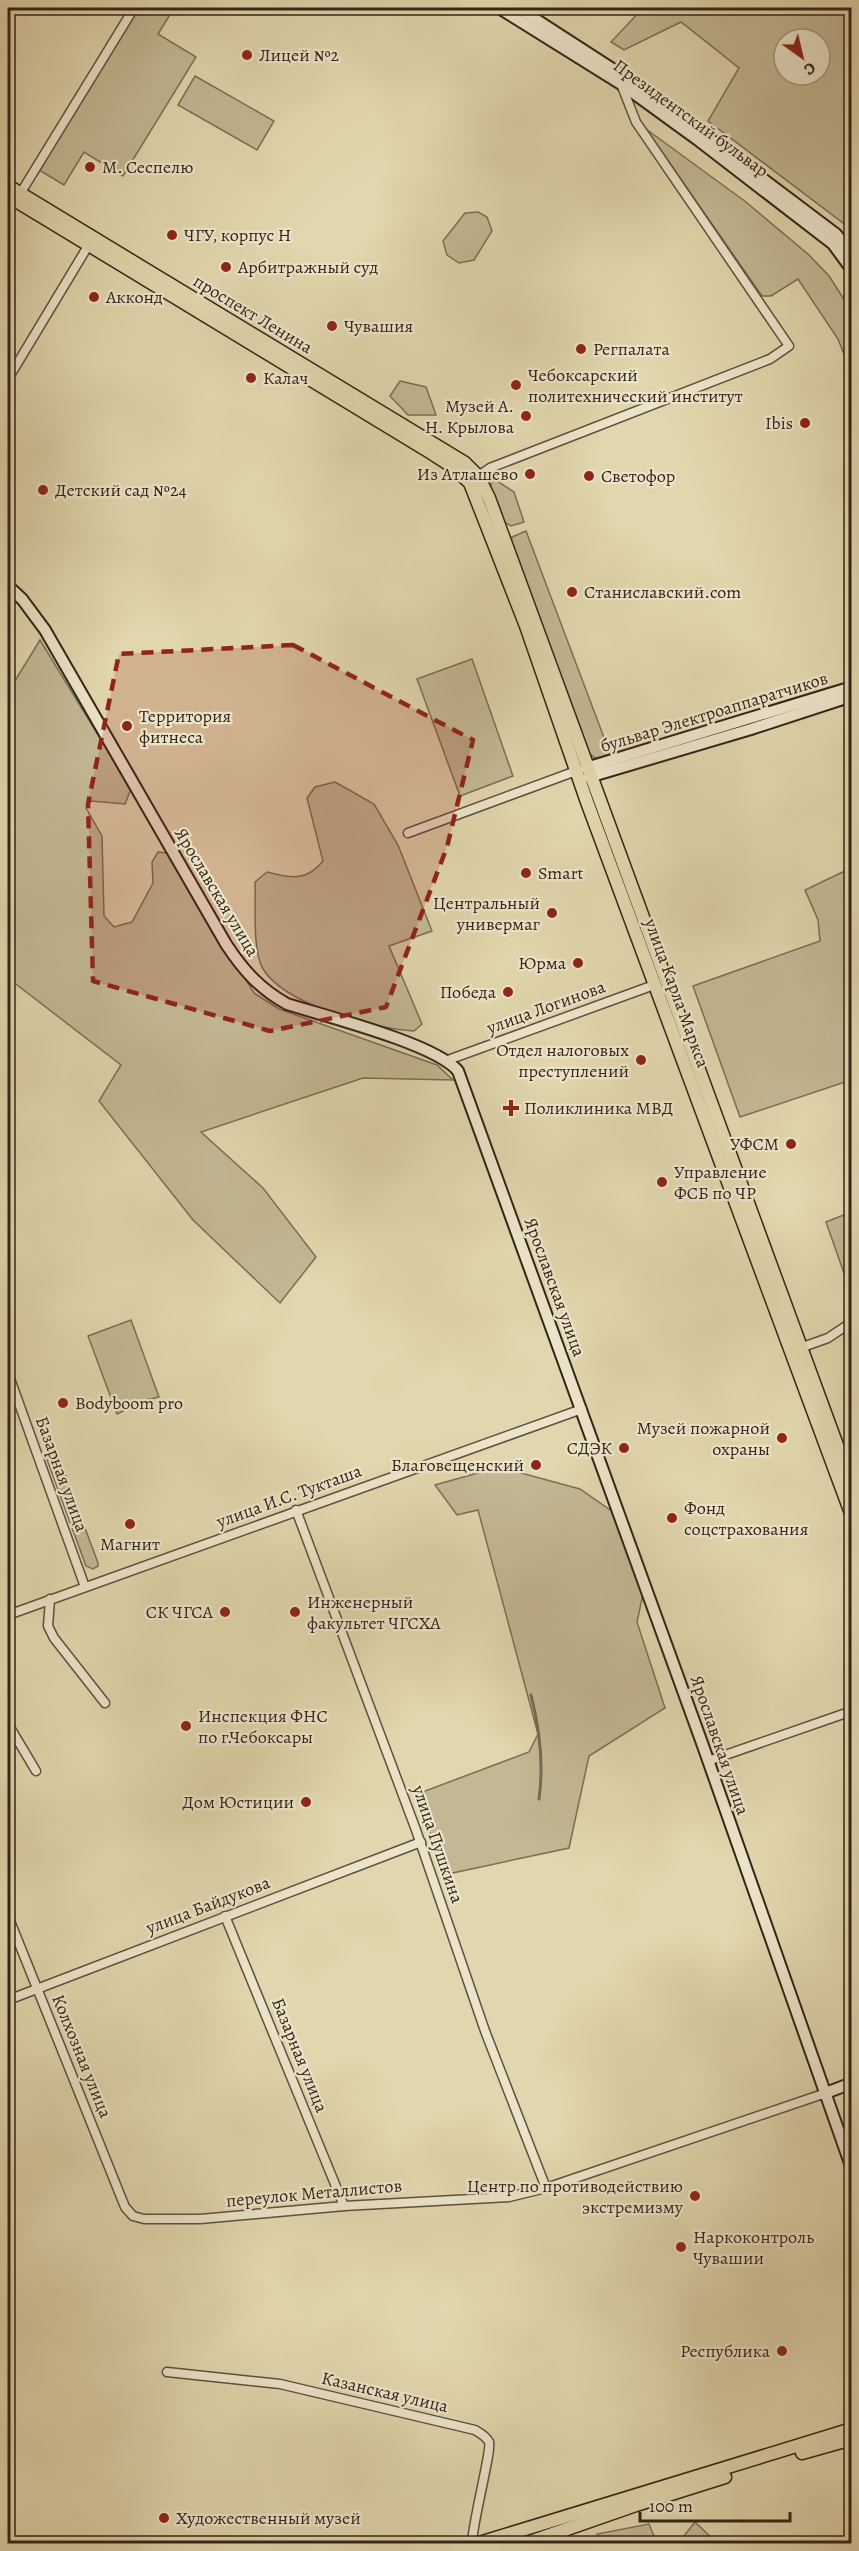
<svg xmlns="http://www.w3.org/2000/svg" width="859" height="2551" viewBox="0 0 859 2551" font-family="Alegreya,serif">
<rect width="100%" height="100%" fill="#e1d6ad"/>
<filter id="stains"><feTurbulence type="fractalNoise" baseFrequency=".00333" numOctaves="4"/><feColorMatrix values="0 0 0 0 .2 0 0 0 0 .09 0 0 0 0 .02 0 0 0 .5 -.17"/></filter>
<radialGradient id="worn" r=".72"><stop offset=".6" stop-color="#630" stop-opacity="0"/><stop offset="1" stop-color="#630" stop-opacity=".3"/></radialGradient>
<!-- green -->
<g fill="#c3b894" stroke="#7b6e56" stroke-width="1.5" fill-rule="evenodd">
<polygon points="138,8 174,8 158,34 196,57 123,176 84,152 64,185 39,170"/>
<path d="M643,8H851V229L708,121L739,68L681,22L624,50L611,42ZM784,39H820V75H784Z"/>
<polygon points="195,76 274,121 257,150 178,105"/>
<polygon points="646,129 746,202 809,255 829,276 851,310 851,372 838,339 798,279 771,296 762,296"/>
<polygon points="478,212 487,217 492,231 474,260 459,263 447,255 443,241 465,213"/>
<polygon points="400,381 426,387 436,415 408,415 390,396"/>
<polygon points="491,477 514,492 524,522 511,526 504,522 491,489"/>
<polygon points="526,531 611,756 595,758 586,751 511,542 512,537"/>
<polygon points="40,640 131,789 125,804 91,801 86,808 102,836 104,916 114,927 132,922 153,883 152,862 158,852 168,853 254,993 279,1009 437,1065 453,1080 363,1078 201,1132 263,1188 316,1257 280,1303 193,1220 99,1101 121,1065 8,978 8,692"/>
<polygon points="472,659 513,776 460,796 417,679"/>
<path d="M335,782L374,804L398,845L432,931L389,946L422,1024L414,1031C375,1029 285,1005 263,969C252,950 256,904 255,882L267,872C291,878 306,882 323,861L307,798L315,787Z"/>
<polygon points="851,868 851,1080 740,1117 693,986 820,941 818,920 805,890"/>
<polygon points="851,1212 851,1293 826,1222"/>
<polygon points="131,1320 159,1397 146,1400 117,1414 88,1336"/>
<polygon points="50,1449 56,1450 98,1563 98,1566 93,1569 86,1566 45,1454"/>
<polygon points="499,1467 580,1489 613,1512 643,1594 637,1622 665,1708 589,1756 569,1848 443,1875 422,1806 425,1791 529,1752 538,1734 478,1510 457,1515 435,1485"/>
<polygon points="695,2522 717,2543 600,2543 597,2534 649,2524 656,2541 680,2541"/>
</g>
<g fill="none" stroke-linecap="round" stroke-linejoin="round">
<!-- stream -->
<path stroke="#786a53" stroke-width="3" d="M531,1695C540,1730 544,1763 539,1799"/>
<defs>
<g id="street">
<polyline points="20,194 134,8"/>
<polyline points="8,379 88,246"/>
<polyline points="478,476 490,468 770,359 789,346 636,122 621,84"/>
<polyline points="408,833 576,771"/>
<polyline points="448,1060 654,985"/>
<polyline points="800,1348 828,1338 852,1322"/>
<polyline points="8,1373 85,1587"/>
<polyline points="296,1510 416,1830 485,2031 546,2188"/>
<polyline points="50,1599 48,1626 54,1638 105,1703"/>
<polyline points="8,1615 582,1409"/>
<polyline points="8,1724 36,1771"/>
<polyline points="708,1761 852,1711"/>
<polyline points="8,1916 125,2207 133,2216 144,2219 200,2219 344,2206 509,2197 546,2188 823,2094"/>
<polyline points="225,1916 344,2206"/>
<polyline points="8,2000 421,1842"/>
<path d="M167,2372L280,2384L475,2430C480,2433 486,2436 489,2442C492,2450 472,2524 472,2544"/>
</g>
<g id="secondary">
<polyline points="499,8 621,84 698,140 833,244 852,270"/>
<polyline points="518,8 645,90 836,234 852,255"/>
<path d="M8,586L22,599L45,630L226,944C243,970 260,989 287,1004C325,1016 436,1044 458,1071L702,1743L852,2169"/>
<polyline points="586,768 852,687"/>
<polyline points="589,777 751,729 852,696"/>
<polyline points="823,2094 852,2083"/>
</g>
<g id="primary">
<polyline points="8,186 465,463 478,476 489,498 852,1486"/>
<polyline points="8,196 425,449 453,467 470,483 526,626 587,802 852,1516"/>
<polyline points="802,2453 852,2439"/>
<polyline points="476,2544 852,2429"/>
<polyline points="524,2544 636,2505 725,2477"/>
</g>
</defs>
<!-- street casing -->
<use href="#street" stroke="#5e503d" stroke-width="11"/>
<!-- secondary casing -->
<use href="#secondary" stroke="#332418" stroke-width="14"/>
<!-- primary casing -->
<use href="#primary" stroke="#332418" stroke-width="15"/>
<!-- street -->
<use href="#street" stroke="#ece4ca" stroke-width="8"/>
<!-- secondary -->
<use href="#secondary" stroke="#ece4ca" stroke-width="10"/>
<!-- primary -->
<use href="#primary" stroke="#e1d6ad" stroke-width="12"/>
</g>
<!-- marked area -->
<path fill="#8f2418" fill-opacity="0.2" stroke="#8f2418" stroke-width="4.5" stroke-dasharray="12 8" stroke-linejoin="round" d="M293,645L473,740L447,847L386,1007L270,1031L93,981L88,804L119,654Z"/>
<!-- markers -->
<g fill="#8f2418" stroke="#ece4ca" stroke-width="2">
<circle cx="247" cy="55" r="6"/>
<circle cx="90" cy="167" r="6"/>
<circle cx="172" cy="235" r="6"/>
<circle cx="226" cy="267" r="6"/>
<circle cx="94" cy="297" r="6"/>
<circle cx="332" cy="326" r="6"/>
<circle cx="581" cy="349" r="6"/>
<circle cx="251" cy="378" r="6"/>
<circle cx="516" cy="385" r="6"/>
<circle cx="526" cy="416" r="6"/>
<circle cx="805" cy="423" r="6"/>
<circle cx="530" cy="474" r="6"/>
<circle cx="589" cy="476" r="6"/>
<circle cx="43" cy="490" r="6"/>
<circle cx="572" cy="592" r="6"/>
<circle cx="127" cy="726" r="6"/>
<circle cx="526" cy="873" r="6"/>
<circle cx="552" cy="913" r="6"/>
<circle cx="578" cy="963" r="6"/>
<circle cx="508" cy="992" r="6"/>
<circle cx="641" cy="1060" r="6"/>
<path d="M508 1099h6v6h6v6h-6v6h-6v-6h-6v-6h6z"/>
<circle cx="791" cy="1144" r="6"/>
<circle cx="662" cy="1182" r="6"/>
<circle cx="63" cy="1403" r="6"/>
<circle cx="782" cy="1438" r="6"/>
<circle cx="624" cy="1448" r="6"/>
<circle cx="536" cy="1465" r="6"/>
<circle cx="672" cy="1518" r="6"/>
<circle cx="130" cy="1524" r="6"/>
<circle cx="225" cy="1612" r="6"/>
<circle cx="295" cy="1612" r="6"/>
<circle cx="186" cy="1726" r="6"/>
<circle cx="306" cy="1802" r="6"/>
<circle cx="695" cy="2196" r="6"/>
<circle cx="681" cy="2247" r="6"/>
<circle cx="782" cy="2351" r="6"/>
<circle cx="164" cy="2518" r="6"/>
</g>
<g text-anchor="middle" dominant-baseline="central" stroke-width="4.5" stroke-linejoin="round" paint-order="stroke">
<!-- poi labels -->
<g font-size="18" fill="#332418" stroke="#ece4ca" text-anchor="start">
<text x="259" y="55">Лицей №2</text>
<text x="102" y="167">М. Сеспелю</text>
<text x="184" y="235">ЧГУ, корпус Н</text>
<text x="238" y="267">Арбитражный суд</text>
<text x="106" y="297">Акконд</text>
<text x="344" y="326">Чувашия</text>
<text x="593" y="349">Регпалата</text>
<text x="528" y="375">Чебоксарский<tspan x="528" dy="21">политехнический институт</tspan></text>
<text x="263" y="378">Калач</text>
<text x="514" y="406" text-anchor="end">Музей А.<tspan x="514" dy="21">Н. Крылова</tspan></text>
<text x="793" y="423" text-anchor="end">Ibis</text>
<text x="518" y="474" text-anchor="end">Из Атлашево</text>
<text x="601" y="476">Светофор</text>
<text x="55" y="490">Детский сад №24</text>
<text x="584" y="592">Станиславский.com</text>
<text x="139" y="716">Территория<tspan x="139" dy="21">фитнеса</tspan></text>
<text x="538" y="873">Smart</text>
<text x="540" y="903" text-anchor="end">Центральный<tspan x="540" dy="21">универмаг</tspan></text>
<text x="566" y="963" text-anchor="end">Юрма</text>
<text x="496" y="992" text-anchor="end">Победа</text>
<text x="629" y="1050" text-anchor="end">Отдел налоговых<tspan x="629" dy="21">преступлений</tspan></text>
<text x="524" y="1108">Поликлиника МВД</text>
<text x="779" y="1144" text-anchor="end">УФСМ</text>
<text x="674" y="1172">Управление<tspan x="674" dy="21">ФСБ по ЧР</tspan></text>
<text x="75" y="1403">Bodyboom pro</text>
<text x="770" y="1428" text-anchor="end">Музей пожарной<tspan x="770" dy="21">охраны</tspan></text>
<text x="612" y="1448" text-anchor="end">СДЭК</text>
<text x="524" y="1465" text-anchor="end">Благовещенский</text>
<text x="684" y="1508">Фонд<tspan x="684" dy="21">соцстрахования</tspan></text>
<text x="130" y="1544" text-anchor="middle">Магнит</text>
<text x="307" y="1602">Инженерный<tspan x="307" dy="21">факультет ЧГСХА</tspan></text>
<text x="213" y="1612" text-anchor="end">СК ЧГСА</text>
<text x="198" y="1716">Инспекция ФНС<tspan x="198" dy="21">по г.Чебоксары</tspan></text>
<text x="294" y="1802" text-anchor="end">Дом Юстиции</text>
<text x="683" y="2186" text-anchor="end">Центр по противодействию<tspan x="683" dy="21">экстремизму</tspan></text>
<text x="693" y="2237">Наркоконтроль<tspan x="693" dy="21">Чувашии</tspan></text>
<text x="770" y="2351" text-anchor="end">Республика</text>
<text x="176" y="2518">Художественный музей</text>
</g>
<!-- street labels -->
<g font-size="18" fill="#332418" stroke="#ece4ca">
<text transform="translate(691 118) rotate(36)">Президентский бульвар</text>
<text transform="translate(253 314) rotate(31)">проспект Ленина</text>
<text transform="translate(714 712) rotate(-17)">бульвар Электроаппаратчиков</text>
<text transform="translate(217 892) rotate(59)">Ярославская улица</text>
<text transform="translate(677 993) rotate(70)">улица Карла Маркса</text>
<text transform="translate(546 1007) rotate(-20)">улица Логинова</text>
<text transform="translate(555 1287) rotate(70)">Ярославская улица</text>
<text transform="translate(62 1474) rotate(70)">Базарная улица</text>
<text transform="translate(289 1496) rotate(-20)">улица И.С. Тукташа</text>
<text transform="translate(720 1745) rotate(71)">Ярославская улица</text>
<text transform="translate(438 1844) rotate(71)">улица Пушкина</text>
<text transform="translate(208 1905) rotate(-21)">улица Байдукова</text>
<text transform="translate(300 2055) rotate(68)">Базарная улица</text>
<text transform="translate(82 2056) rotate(68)">Колхозная улица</text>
<text transform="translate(314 2193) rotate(-5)">переулок Металлистов</text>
<text transform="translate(385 2392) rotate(13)">Казанская улица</text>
</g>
</g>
<!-- margin -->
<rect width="859" height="2551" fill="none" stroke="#e1d6ad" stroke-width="30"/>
<rect x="9" y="9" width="841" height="2533" fill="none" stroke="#332418" stroke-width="3"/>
<rect x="15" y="15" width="829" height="2521" fill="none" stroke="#332418" stroke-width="1.5"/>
<!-- north arrow -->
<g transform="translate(802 57) rotate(146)"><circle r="28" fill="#ece4ca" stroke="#a29783" stroke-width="1.5"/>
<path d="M0-4.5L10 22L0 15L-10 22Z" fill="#8f2418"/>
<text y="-9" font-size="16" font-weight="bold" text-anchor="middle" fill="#332418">С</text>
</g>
<!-- scale -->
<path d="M640 2512v9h150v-9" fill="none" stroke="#332418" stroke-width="3"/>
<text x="649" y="2512" font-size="18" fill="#332418" stroke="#ece4ca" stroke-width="4.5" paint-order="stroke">100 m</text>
<rect width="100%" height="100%" filter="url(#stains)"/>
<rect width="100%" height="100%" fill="url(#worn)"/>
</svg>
